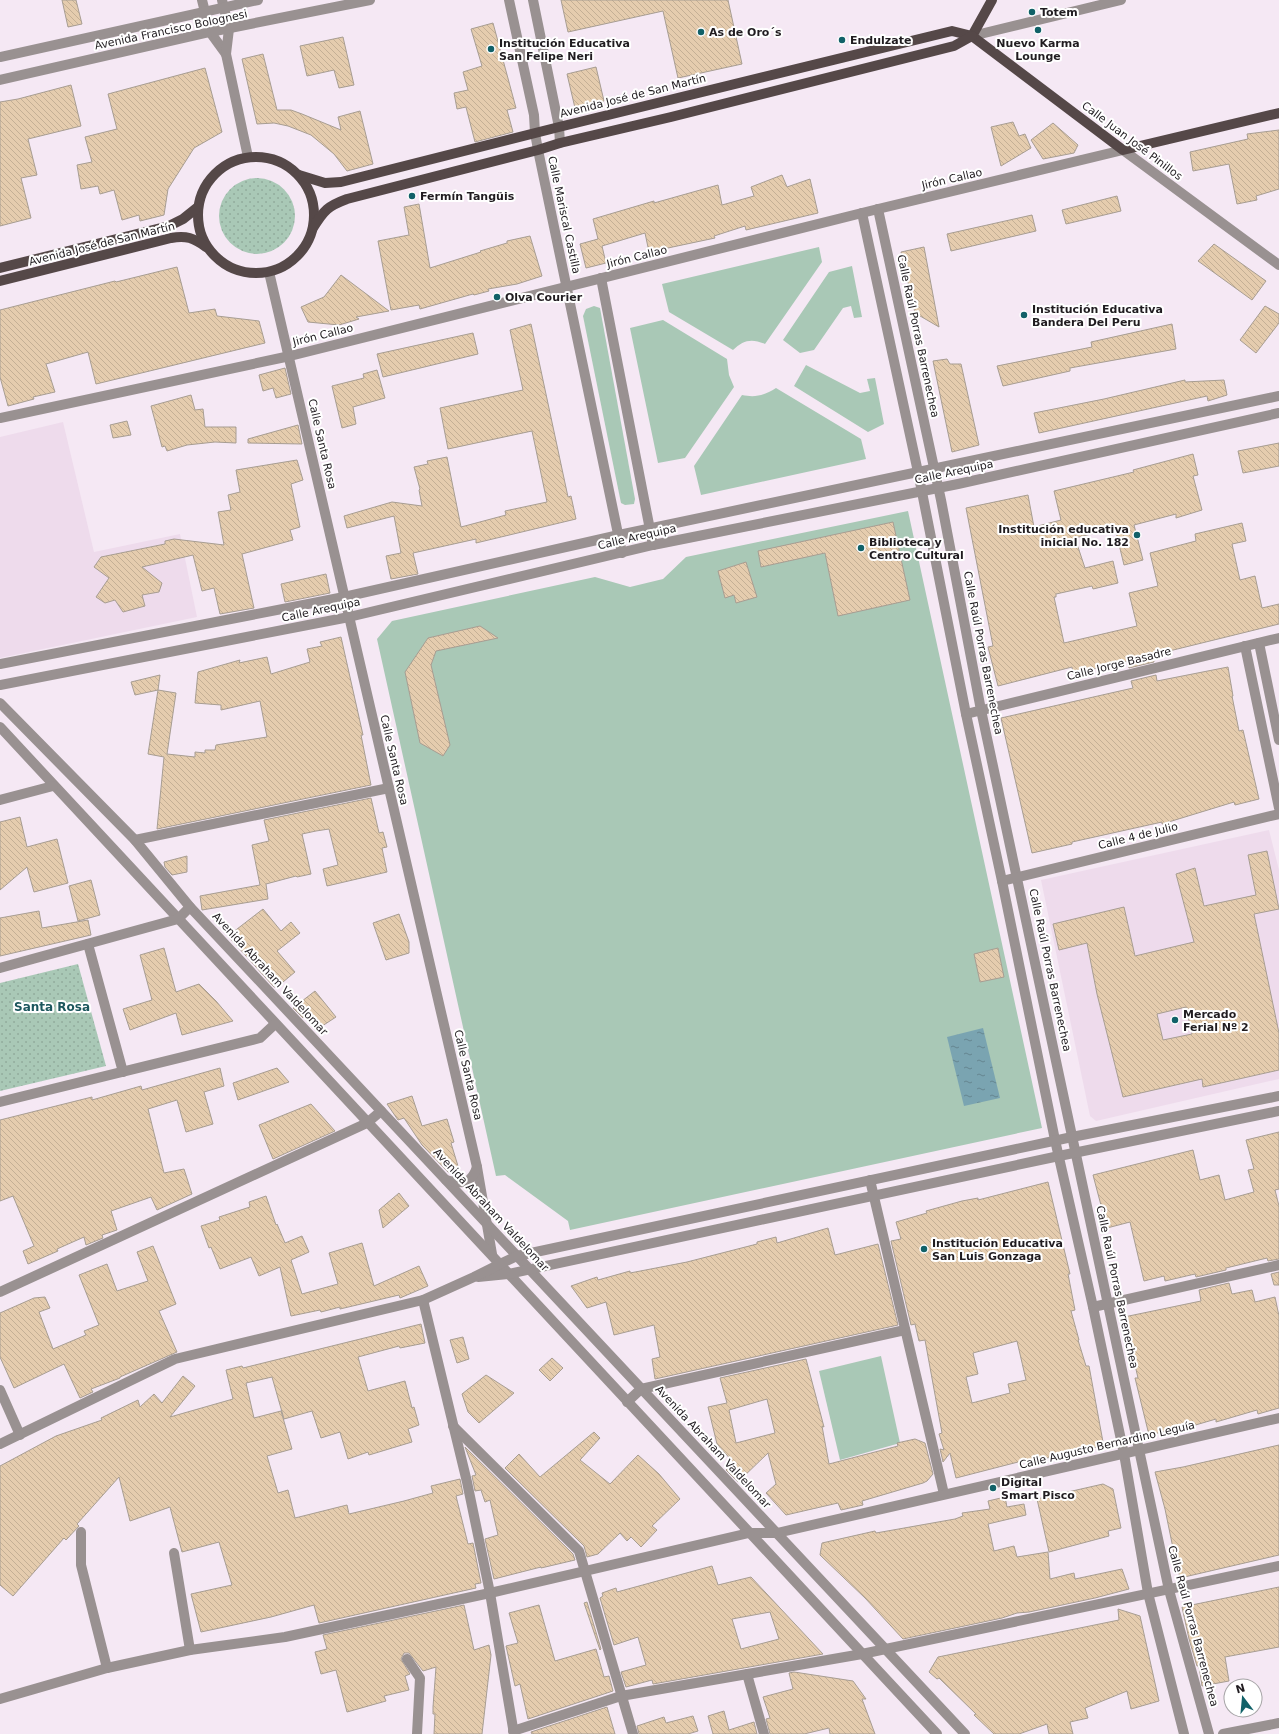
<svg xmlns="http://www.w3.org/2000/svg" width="1279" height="1734" viewBox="0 0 1279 1734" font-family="'DejaVu Sans',sans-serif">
<defs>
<pattern id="park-dots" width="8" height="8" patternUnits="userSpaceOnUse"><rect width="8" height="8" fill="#a9c8b6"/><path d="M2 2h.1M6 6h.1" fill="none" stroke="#91ab9c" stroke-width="1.8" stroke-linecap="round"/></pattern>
<pattern id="water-ripples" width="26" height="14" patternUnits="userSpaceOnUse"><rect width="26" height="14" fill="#7aa4b1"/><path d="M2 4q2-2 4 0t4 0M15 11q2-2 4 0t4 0" fill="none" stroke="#648590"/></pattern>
<pattern id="building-back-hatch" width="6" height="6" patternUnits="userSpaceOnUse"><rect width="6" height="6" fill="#e5ccae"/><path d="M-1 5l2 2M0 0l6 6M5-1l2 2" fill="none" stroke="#c4af95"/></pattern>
</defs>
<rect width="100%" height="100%" fill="#f5e8f4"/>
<!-- built -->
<g fill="#eedbec">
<polygon points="63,422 94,552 180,534 197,617 0,658 0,437"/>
<polygon points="1269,830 1279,870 1279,1079 1096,1121 1090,1116 1041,880"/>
</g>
<!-- grass -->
<g fill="#a9c8b6">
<path d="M819,247L822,262L765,344C752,338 743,340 733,350L669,312L662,284Z"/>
<polygon points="852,266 862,317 854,318 851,306 843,308 814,350 800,353 783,340 829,272"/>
<polygon points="594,306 600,308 635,499 634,504 625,505 621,503 583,316 586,309"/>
<polygon points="663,320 727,359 729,375 734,387 685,458 658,463 630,328"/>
<polygon points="806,365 860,393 870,391 867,379 875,378 884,424 868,432 794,386"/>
<path d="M776,388L861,439L866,459L701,495L694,466L742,395C756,398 765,395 776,388Z"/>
<polygon points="908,511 1042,1128 570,1230 568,1221 505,1175 496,1176 377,639 392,621 595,577 630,587 663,579 686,557"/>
<polygon points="881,1356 900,1443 840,1460 819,1371"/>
</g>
<!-- park -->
<g fill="url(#park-dots)">
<circle cx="257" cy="216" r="38"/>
<polygon points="78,964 106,1066 0,1091 0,983"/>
</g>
<!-- water -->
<polygon fill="url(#water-ripples)" points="983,1028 1000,1098 964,1106 947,1037"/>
<!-- building -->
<g fill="url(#building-back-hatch)" stroke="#a79d92" fill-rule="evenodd">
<polygon points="62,0 76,0 82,24 68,27"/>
<polygon points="561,0 728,0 742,64 678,78 663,11 568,32"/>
<polygon points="493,23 516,108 507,110 513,132 475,142 466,107 457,109 454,93 468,90 463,72 482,66 471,29"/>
<polygon points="343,37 354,85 339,88 334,70 307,76 300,46"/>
<polygon points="263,54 277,110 291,110 302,114 341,130 338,117 360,111 373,164 347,171 334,154 311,135 288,126 274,123 257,124 242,59"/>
<polygon points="596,67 604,101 575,108 567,74"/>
<polygon points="205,68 222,132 194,148 168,189 164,215 140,221 139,215 122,220 114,190 100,194 98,186 81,189 77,165 92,162 85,137 117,129 108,94"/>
<polygon points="71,85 81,126 28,139 37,175 21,178 31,218 0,226 0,102 18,99"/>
<polygon points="1013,122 1019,136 1025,134 1031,148 1001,166 991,127"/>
<polygon points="1053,123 1078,145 1074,153 1043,159 1031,140"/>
<polygon points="1279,130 1279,189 1256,196 1257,200 1237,204 1229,164 1193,171 1190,152 1248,139 1247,134"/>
<polygon points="782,175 787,187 810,179 818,213 746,230 745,226 714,236 715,238 649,252 645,233 602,246 606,263 586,268 580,244 598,239 593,219 654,201 654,203 718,185 722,205 754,196 751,187"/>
<polygon points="1117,196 1121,211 1066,224 1062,210"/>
<polygon points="419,204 430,268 481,252 480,251 507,243 507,241 530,236 542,276 517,284 488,289 489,291 474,295 473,294 420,309 419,305 391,310 378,241 409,235 404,207"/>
<polygon points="1032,215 1036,231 951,251 947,234"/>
<polygon points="1214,244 1266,281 1252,300 1198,261"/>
<polygon points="924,247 939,327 915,313 901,252"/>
<polygon points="177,267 189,313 215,309 217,316 259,321 265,343 96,384 88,352 46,364 55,392 33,397 34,399 8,406 0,377 0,310 115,281 116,282"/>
<polygon points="341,275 389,311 356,317 359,319 339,325 308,322 301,307 324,297"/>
<polygon points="1265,306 1279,314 1279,323 1256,353 1240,340"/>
<polygon points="531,324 568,497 571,496 576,519 476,543 476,539 413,553 418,574 391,579 386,556 401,553 394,516 347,528 344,516 392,502 422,506 419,490 420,489 414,467 428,464 427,461 447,457 461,527 506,515 505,511 547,502 532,431 448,449 440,408 523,390 510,330"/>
<polygon points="1172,324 1176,349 1070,368 1070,371 1003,386 997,366 1092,347 1091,342"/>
<polygon points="473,333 478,354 383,377 377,354"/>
<polygon points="947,359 950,364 961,364 979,445 952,452 933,361"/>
<polygon points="285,368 291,394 276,398 273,388 263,391 259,375"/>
<polygon points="377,370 385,398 353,407 356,424 342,428 332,386 364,378 363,374"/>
<polygon points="1185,380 1185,382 1224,380 1227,395 1208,401 1207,396 1039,433 1034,413 1104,399"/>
<polygon points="191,395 195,410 203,409 205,427 236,427 236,443 215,442 187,445 167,451 165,446 162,447 151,406"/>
<polygon points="127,421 131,435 113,438 110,425"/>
<polygon points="298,425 302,444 248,443 248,439"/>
<polygon points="1279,443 1279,466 1243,473 1238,451"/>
<polygon points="1193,454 1198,475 1193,476 1202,510 1176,518 1176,514 1134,525 1143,560 1124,565 1115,528 1075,538 1085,568 1113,561 1118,583 1093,589 1092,586 1056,594 1056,597 1054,597 1064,643 1137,626 1129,593 1158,586 1150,553 1196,541 1195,534 1242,523 1246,541 1232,544 1240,580 1255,576 1262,608 1279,604 1279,624 1153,655 1154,662 1129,668 1127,661 1073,674 1072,667 998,686 988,647 993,646 966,508 1028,495 1034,527 1061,520 1054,491 1134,472 1133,470"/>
<polygon points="297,460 303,480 291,484 300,527 290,530 293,540 242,554 254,608 220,614 214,588 202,591 193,555 142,567 162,583 159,592 142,595 145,606 123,612 115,600 105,603 96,597 109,578 94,567 101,557 165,544 165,541 174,539 224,545 218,512 231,510 228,495 240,492 236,470"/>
<polygon points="893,522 910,600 838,616 825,553 761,567 758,551"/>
<polygon points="746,562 757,597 736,603 734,595 725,598 718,571"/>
<polygon points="326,574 330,593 285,602 281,584"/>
<polygon points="480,626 498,638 436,651 431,665 450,745 443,756 420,743 405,672 428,638"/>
<polygon points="341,637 363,735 361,735 371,785 157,829 164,757 148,754 158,690 176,693 167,754 195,757 195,752 205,753 205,750 215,750 216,745 267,737 260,701 221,710 221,705 195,703 198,672 240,660 239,663 267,657 271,674 310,662 307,649 322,646 320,642"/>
<polygon points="1228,667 1233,696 1232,696 1239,731 1243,730 1259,799 1235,805 1234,802 1162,824 1162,822 1072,842 1072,844 1032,853 1001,718 1133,688 1131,681 1156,675 1157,681"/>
<polygon points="160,675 158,690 135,695 131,682"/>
<polygon points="371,798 379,833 383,832 387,847 382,848 387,872 327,886 323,869 338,865 329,829 316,831 302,834 311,874 297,877 296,876 266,884 268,899 202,910 200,896 260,885 252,845 269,841 264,820"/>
<polygon points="20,817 27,847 57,839 68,883 34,892 27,867 0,890 0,822"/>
<path d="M1267,851L1279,909L1254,914L1279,1033V1070L1203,1087L1202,1079L1123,1097L1097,994L1087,943L1059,950L1053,924L1124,907L1135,956L1194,942L1176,874L1195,868L1204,906L1256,895L1248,855ZM1186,1007L1192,1034L1163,1040L1157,1014Z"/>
<polygon points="187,856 187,872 172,875 165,867 164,862"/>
<polygon points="91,880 100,915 78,921 69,886"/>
<polygon points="263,909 281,931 291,922 300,933 277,951 295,972 277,987 274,987 228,936"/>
<polygon points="39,911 42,928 88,920 91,935 0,956 0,918"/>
<polygon points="399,914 409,942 409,953 386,960 373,923"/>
<polygon points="164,948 176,992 199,984 216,1001 233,1021 182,1035 176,1013 130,1030 123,1009 152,1000 140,955"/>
<polygon points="998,948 1004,977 980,982 974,954"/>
<polygon points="315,991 336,1017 316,1030 306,1015 303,1018 293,1008"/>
<polygon points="220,1068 224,1086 204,1092 213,1124 186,1132 177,1100 148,1109 164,1173 184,1169 192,1194 157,1210 151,1197 111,1211 117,1230 102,1235 103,1238 86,1245 84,1237 57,1249 58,1251 28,1264 23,1251 34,1246 13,1196 0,1201 0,1120 92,1097 92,1100 141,1086 142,1090"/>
<polygon points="277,1068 289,1082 238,1100 233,1083"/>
<polygon points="412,1096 422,1126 447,1119 454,1142 451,1143 461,1176 448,1172 422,1145 404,1118 398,1120 387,1104"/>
<polygon points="311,1104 335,1131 273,1159 259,1125"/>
<polygon points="1279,1132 1279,1189 1275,1190 1279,1206 1279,1259 1268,1261 1267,1258 1226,1268 1226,1270 1196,1277 1195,1274 1165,1281 1164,1276 1144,1281 1130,1222 1107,1228 1093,1175 1193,1150 1200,1180 1219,1175 1225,1200 1254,1192 1248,1170 1254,1169 1246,1140"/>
<path d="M1048,1182L1070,1274H1068L1075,1310L1071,1311L1079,1340H1078L1086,1366H1089L1103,1442L1097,1447L1038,1460L1022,1461L956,1478L950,1453L943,1462L940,1449L944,1450L939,1434L942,1433L925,1340L919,1341L915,1324L911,1325L891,1241L901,1239L896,1222L927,1213L926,1211L962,1201L978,1198V1200ZM1017,1341L1026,1380L1008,1384L1010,1393L972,1403L966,1377L978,1374L973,1353Z"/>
<polygon points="399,1193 409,1206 383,1228 379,1210"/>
<polygon points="266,1196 276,1225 277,1224 285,1243 302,1236 309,1252 291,1260 302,1294 338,1284 329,1253 362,1243 374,1286 419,1266 428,1286 400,1298 399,1295 340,1309 340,1307 321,1312 320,1310 291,1316 280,1267 259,1276 251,1257 220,1269 211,1247 209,1248 201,1226 220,1220 219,1217 250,1207 249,1202"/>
<polygon points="828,1228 835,1255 878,1244 898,1325 655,1379 652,1359 660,1357 654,1325 614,1335 606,1302 587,1308 571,1286 597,1277 598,1280 630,1271 630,1273 687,1262 757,1244 757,1242 776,1237 777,1243"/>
<polygon points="153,1246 176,1304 159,1311 177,1352 120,1377 120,1378 91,1389 93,1392 80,1398 64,1364 14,1388 0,1357 0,1313 34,1298 45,1297 50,1308 39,1312 53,1349 86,1335 84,1331 99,1325 79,1275 107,1264 117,1291 148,1281 137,1252"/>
<polygon points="1279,1272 1279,1285 1274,1285 1271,1274"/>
<polygon points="1229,1283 1232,1294 1252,1290 1255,1302 1275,1297 1279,1316 1279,1408 1258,1414 1257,1410 1216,1422 1216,1419 1175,1431 1175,1429 1149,1435 1135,1378 1138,1378 1124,1317 1201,1301 1199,1290"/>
<polygon points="421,1324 425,1343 400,1348 399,1346 358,1357 368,1391 405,1381 412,1408 414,1407 419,1425 408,1429 412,1442 369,1455 368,1452 348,1459 340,1432 321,1438 312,1411 284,1419 272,1377 246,1383 254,1418 281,1411 292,1449 267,1456 278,1493 288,1490 295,1518 347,1505 349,1514 404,1501 433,1493 431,1486 460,1479 463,1494 456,1496 468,1544 473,1543 481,1583 475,1584 476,1588 319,1623 314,1605 271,1617 201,1632 191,1594 232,1585 219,1542 182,1552 170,1507 130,1521 119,1477 77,1524 79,1526 66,1540 64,1538 13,1596 0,1585 0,1466 56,1436 102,1420 101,1418 138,1400 140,1407 154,1394 162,1403 183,1376 195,1386 170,1417 233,1399 226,1370 242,1366 243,1368"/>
<polygon points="463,1337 469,1359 457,1363 450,1340"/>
<polygon points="552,1358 563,1368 550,1381 539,1370"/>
<path d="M806,1359L824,1427L822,1426L829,1464L898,1446L897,1443L915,1439L925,1443L933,1474L927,1481L923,1483L862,1501L863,1505L841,1510L838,1503L786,1515L766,1493L776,1484L768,1453L738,1482L726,1470L734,1463L717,1444L708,1407L727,1403L720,1378ZM767,1399L775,1433L736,1443L729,1410Z"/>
<polygon points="486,1375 514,1393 479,1423 468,1412 462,1394"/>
<polygon points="594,1432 600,1438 580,1460 610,1484 638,1455 659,1474 680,1499 652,1526 657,1530 641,1547 631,1537 627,1541 620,1533 598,1554 587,1557 584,1546 505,1468 519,1454 540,1477"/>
<polygon points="1279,1445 1279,1555 1180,1578 1174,1553 1165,1509 1155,1472 1183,1467"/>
<polygon points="465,1447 573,1554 575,1560 541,1568 541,1567 494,1579 485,1539 498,1535 490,1500 485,1502 481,1490 475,1491 472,1476 476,1475"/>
<polygon points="1103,1484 1113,1489 1121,1528 1108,1531 1109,1536 1049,1552 1037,1499"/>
<polygon points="1005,1497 1007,1507 1024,1504 1026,1515 988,1524 994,1551 1014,1546 1017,1557 1048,1552 1050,1579 1074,1573 1075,1579 1122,1569 1129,1589 1095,1598 1029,1612 1017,1613 1002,1618 903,1639 865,1598 820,1555 822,1543 875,1531 876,1533 955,1519 963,1516 962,1513 990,1509 988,1501"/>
<path d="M712,1566L718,1585L751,1577L823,1654L653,1684L652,1680L626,1687L621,1672L646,1665L638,1637L614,1645L600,1598L603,1596L602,1593L616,1588L617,1592ZM770,1612L779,1639L741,1649L732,1619Z"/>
<polygon points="1279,1587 1279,1647 1225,1657 1229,1681 1202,1686 1199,1666 1197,1666 1189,1639 1182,1607"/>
<polygon points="587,1602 601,1649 600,1650 584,1603"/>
<polygon points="464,1605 474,1650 489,1645 491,1655 482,1734 434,1734 435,1714 433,1714 433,1707 436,1667 423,1671 409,1653 404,1653 401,1659 410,1674 405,1676 409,1690 384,1696 386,1701 347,1712 336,1670 321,1674 315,1652 327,1649 323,1635"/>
<polygon points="539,1605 555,1661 596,1649 604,1677 609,1676 613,1691 528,1719 520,1684 515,1686 506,1646 518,1643 509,1613"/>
<polygon points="1118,1609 1140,1616 1159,1701 1131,1709 1127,1691 1085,1708 1088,1718 1070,1722 1073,1734 1049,1734 1047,1724 1019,1734 994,1734 974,1715 976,1714 939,1678 937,1679 929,1672 938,1657 1119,1620"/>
<polygon points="794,1672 853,1681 866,1699 862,1699 875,1734 830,1734 829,1728 804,1734 770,1734 766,1719 770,1718 763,1697 793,1689 789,1673"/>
<polygon points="607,1707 615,1734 532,1734 531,1732"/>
<polygon points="724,1711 729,1730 754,1722 757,1734 713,1734 708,1716"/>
<polygon points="693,1716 698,1731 688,1734 639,1734 637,1726 664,1717 666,1723"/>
</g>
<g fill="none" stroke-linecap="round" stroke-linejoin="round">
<!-- minor -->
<g stroke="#999191" stroke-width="10">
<polyline points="202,0 210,32 226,54"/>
<polyline points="222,0 229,29 226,54 248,157"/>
<polyline points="509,0 534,115 535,133 538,150 622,553"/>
<polyline points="533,0 559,127 560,143"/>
<polyline points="972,36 1121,0"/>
<polyline points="0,57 258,0"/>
<polyline points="0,80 210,32 370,0"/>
<polyline points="878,209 941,500 981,710 1169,1590 1209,1734"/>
<polyline points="862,213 918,472 966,714 1002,881 1055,1140 1093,1307 1124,1454 1148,1593 1184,1734"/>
<polyline points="269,272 477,1167 492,1254"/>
<polyline points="601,278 653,545"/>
<polyline points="0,418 290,356 878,209 1123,150 1279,265"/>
<polyline points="1259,643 1279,740"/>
<polyline points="1245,646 1279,808"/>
<polyline points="0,664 344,597 619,535 1279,396"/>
<polyline points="0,685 349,617 653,545 958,484 1279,413"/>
<polyline points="0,703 135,840 190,907 965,1734"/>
<polyline points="966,714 1279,638"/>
<polyline points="0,727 937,1734"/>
<polyline points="0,800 53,786"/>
<polyline points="135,840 389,788"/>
<polyline points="1002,881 1279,814"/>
<polyline points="88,944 123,1072"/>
<polyline points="0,968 178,919 190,907"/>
<polyline points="0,1102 260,1038 275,1024"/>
<path d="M446,1180C462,1184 471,1185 477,1167"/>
<polyline points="870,1180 944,1494"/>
<polyline points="478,1277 508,1274 1059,1156 1279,1111"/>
<polyline points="0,1292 367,1123 381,1111"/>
<polyline points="423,1300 467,1482 490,1593 514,1734"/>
<polyline points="1093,1307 1279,1265"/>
<polyline points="0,1390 20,1435"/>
<polyline points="627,1402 641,1389 905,1330"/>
<polyline points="453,1426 579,1551 633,1734"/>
<polyline points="0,1444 175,1359 423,1300 474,1277 500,1264 517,1256 1072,1137 1279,1096"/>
<polyline points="81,1532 81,1565 107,1668"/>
<polyline points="174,1553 190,1650"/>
<polyline points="407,1659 420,1678 417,1734"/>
<polyline points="747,1674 764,1734"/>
<polyline points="0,1699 107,1668 190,1650 285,1637 490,1593 749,1533 777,1533 1279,1418"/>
<polyline points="513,1731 621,1696 862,1654 1279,1566"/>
<polyline points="1223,1734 1279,1723"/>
</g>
<!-- major -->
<g stroke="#554848" stroke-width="10">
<polyline points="972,36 992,0"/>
<circle cx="256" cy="215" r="58"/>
<polyline points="299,175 325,183 341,182 559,127 952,31 972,36 1123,150 1279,113"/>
<path d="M313,228C324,210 328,206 347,199L538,150L560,143L671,117L954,46L972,36"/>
<polyline points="0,268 169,226 183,219 198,207"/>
<path d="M0,281L171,238C186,235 194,238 206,247"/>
</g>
</g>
<!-- markers -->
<g fill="#116168" stroke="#fff" stroke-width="1.5">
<circle cx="1032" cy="12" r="4"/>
<circle cx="1038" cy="30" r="4"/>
<circle cx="701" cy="32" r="4"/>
<circle cx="842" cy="40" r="4"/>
<circle cx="491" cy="49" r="4"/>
<circle cx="412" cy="196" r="4"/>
<circle cx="497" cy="297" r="4"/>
<circle cx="1024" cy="315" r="4"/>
<circle cx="1137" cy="535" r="4"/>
<circle cx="861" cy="548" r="4"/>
<circle cx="1175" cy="1020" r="4"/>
<circle cx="924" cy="1249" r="4"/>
<circle cx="993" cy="1488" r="4"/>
</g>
<g text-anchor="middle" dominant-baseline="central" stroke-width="4" stroke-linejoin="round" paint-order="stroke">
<!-- poi labels -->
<g font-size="11" font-weight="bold" fill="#201c20" stroke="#fff" text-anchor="start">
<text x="1040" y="12">Totem</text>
<text x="709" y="32">As de Oro´s</text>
<text x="850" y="40">Endulzate</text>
<text x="499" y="43">Institución Educativa<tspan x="499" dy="13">San Felipe Neri</tspan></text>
<text x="1038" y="43" text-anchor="middle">Nuevo Karma<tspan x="1038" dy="13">Lounge</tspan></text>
<text x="420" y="196">Fermín Tangüis</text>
<text x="505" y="297">Olva Courier</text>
<text x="1032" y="309">Institución Educativa<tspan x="1032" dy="13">Bandera Del Peru</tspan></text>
<text x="1129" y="529" text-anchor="end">Institución educativa<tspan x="1129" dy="13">inicial No. 182</tspan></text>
<text x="869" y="542">Biblioteca y<tspan x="869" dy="13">Centro Cultural</tspan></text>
<text x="1183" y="1014">Mercado<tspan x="1183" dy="13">Ferial Nº 2</tspan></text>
<text x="932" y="1243">Institución Educativa<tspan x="932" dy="13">San Luis Gonzaga</tspan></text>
<text x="1001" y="1482">Digital<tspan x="1001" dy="13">Smart Pisco</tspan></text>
</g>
<!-- street labels -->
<g font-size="11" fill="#201c20" stroke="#fff">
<text transform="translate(171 30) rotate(-12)">Avenida Francisco Bolognesi</text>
<text transform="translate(633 96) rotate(-14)">Avenida José de San Martín</text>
<text transform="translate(1132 141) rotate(37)">Calle Juan José Pinillos</text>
<text transform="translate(952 179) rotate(-13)">Jirón Callao</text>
<text transform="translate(564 215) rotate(78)">Calle Mariscal Castilla</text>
<text transform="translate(102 244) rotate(-14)">Avenida José de San Martín</text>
<text transform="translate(637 257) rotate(-14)">Jirón Callao</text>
<text transform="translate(323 335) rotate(-14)">Jirón Callao</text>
<text transform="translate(918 336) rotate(78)">Calle Raúl Porras Barrenechea</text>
<text transform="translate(322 444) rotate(77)">Calle Santa Rosa</text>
<text transform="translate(954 472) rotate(-12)">Calle Arequipa</text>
<text transform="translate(637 537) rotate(-13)">Calle Arequipa</text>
<text transform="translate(321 610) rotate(-12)">Calle Arequipa</text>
<text transform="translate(983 653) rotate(79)">Calle Raúl Porras Barrenechea</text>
<text transform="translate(1119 664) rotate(-14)">Calle Jorge Basadre</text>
<text transform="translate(394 760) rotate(77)">Calle Santa Rosa</text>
<text transform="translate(1138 836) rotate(-14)">Calle 4 de Julio</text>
<text transform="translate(1050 970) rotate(78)">Calle Raúl Porras Barrenechea</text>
<text transform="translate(270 974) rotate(47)">Avenida Abraham Valdelomar</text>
<text transform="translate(468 1075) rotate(77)">Calle Santa Rosa</text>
<text transform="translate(491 1210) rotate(47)">Avenida Abraham Valdelomar</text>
<text transform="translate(1117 1287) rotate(78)">Calle Raúl Porras Barrenechea</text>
<text transform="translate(1107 1445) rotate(-13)">Calle Augusto Bernardino Leguía</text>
<text transform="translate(713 1447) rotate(47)">Avenida Abraham Valdelomar</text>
<text transform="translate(1193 1626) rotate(75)">Calle Raúl Porras Barrenechea</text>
</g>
<!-- neighbourhood labels -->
<g font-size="12" font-weight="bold" fill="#1c565d" stroke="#fff">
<text x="52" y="1007">Santa Rosa</text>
</g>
</g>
<!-- north arrow -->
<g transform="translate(1243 1698) rotate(344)"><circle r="19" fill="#ffffff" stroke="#a6a4a6"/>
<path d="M0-3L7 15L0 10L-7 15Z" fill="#116168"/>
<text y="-6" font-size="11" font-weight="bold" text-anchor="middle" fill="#201c20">N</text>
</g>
</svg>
